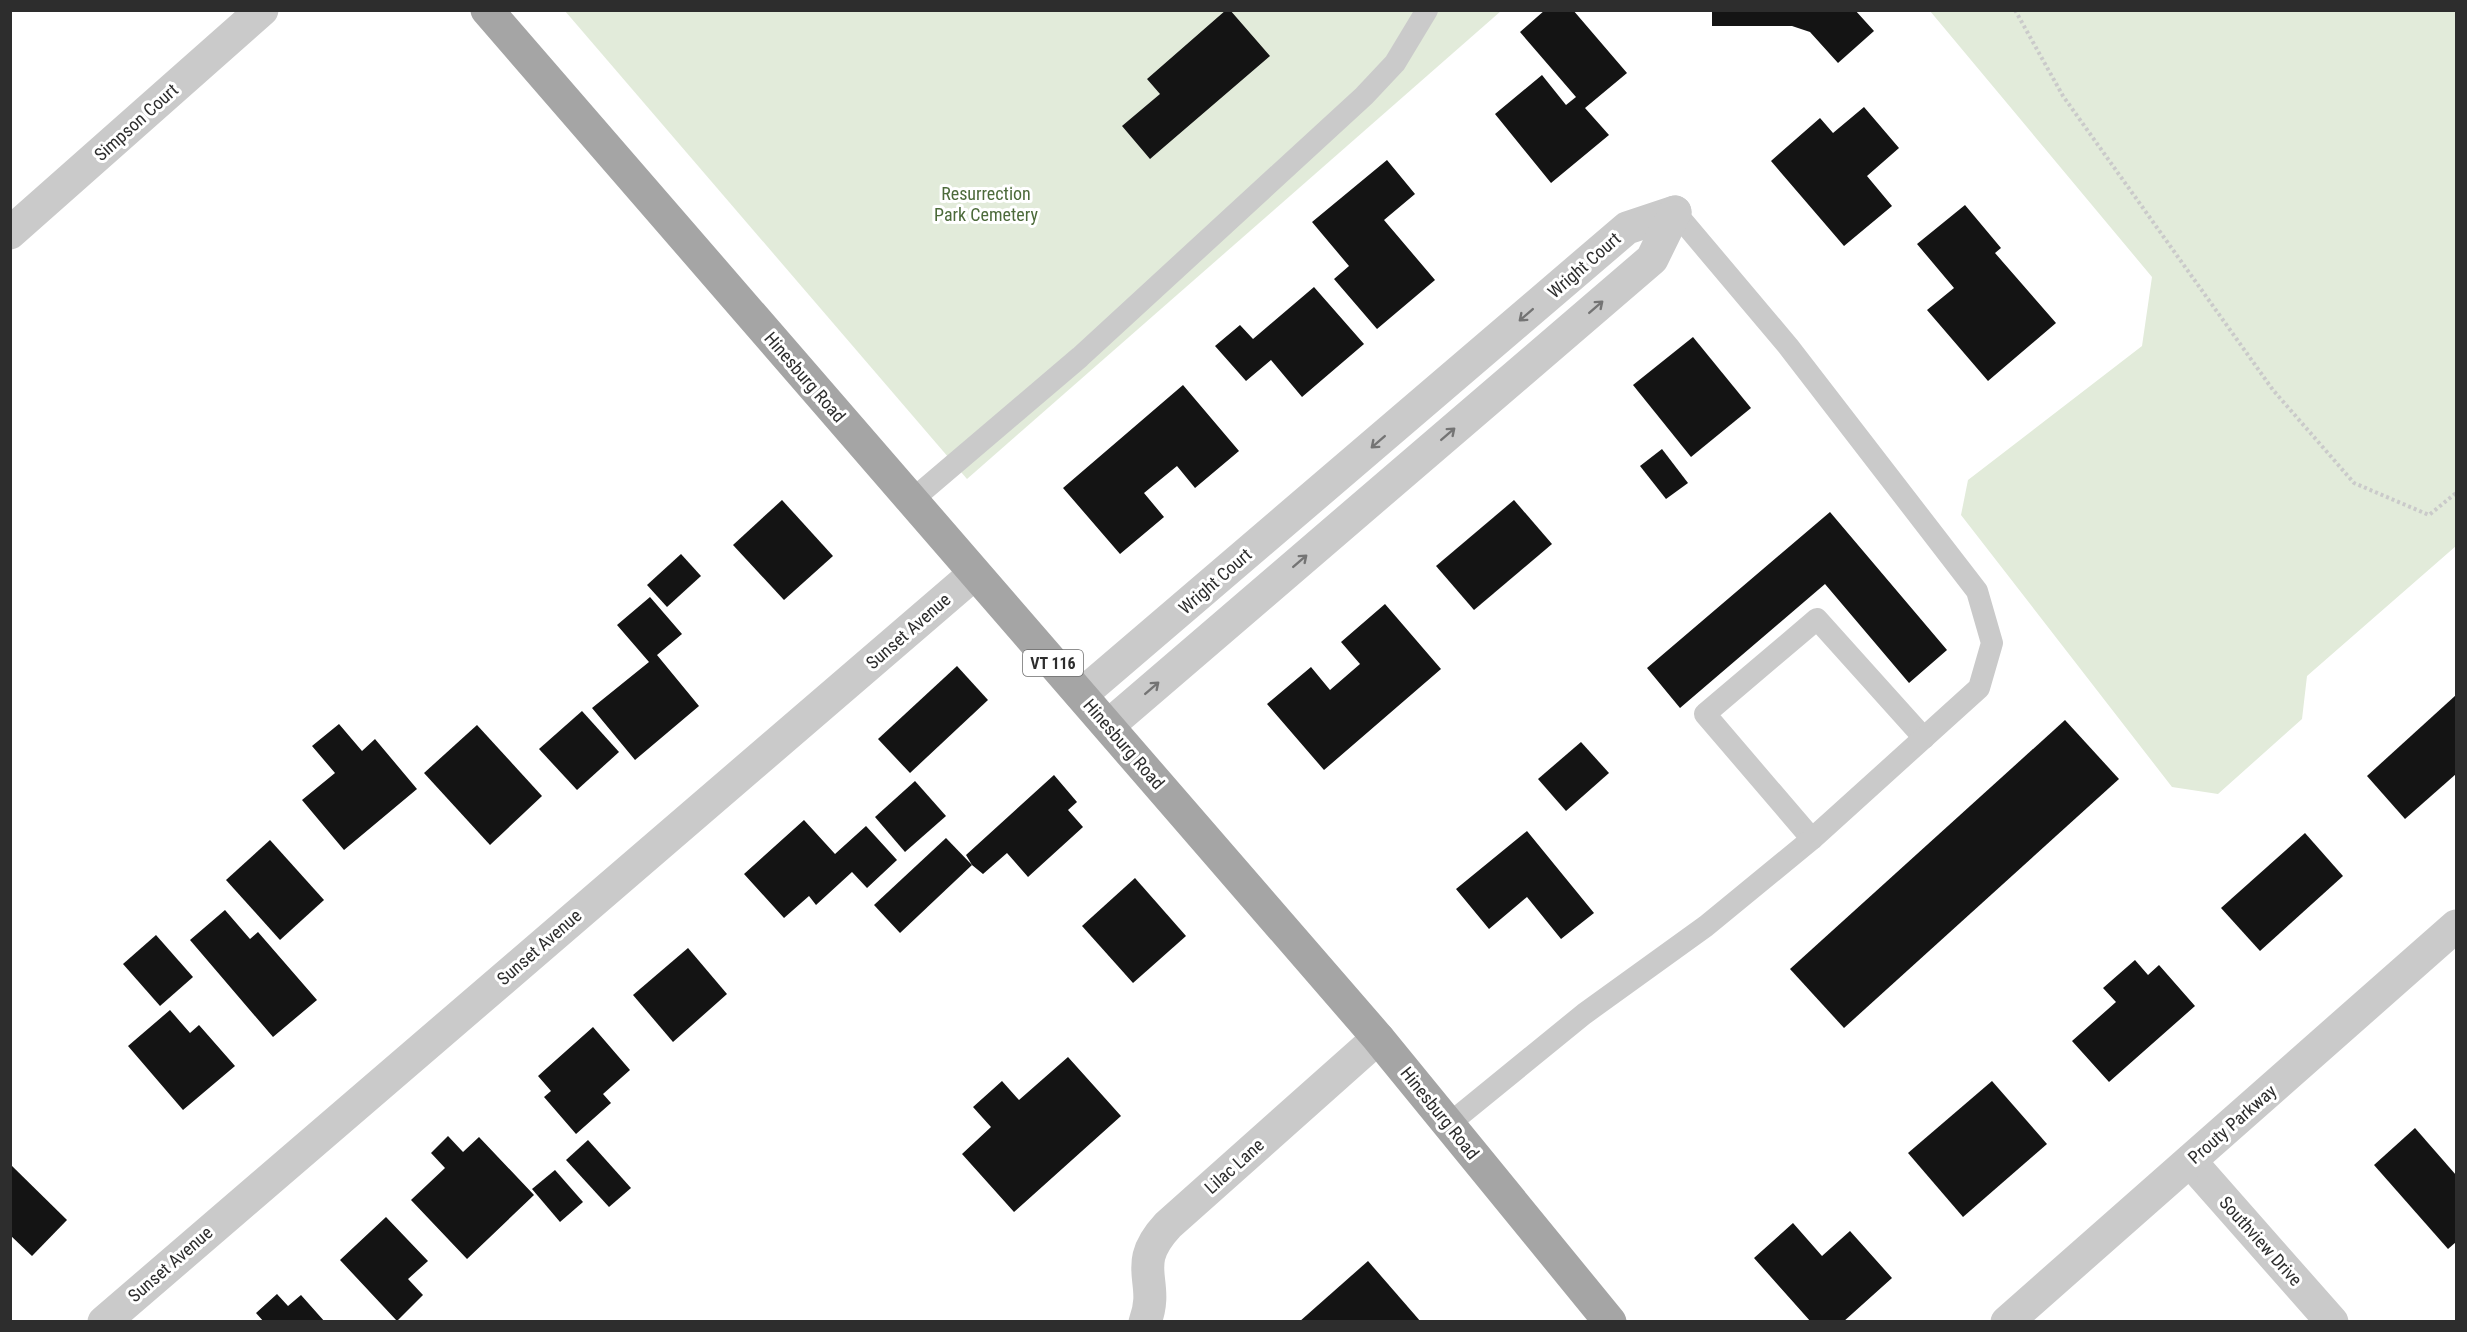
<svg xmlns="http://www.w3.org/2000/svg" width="2467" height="1332" viewBox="0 0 2467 1332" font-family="'Roboto Condensed',sans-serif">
<rect width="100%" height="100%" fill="#fff"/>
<!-- green -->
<g fill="#e2ebda">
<polygon points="565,11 1501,11 967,479"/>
<polygon points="1930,11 2456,11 2456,546 2307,676 2302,719 2218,794 2172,787 1961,515 1968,480 2142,346 2152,277"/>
</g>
<!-- building -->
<g fill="#141414">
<polygon points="1226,10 1230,10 1270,56 1150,159 1122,126 1160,94 1147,79"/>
<polygon points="1545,10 1573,10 1627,73 1585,108 1609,135 1551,183 1495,114 1542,75 1566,105 1576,97 1520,32"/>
<polygon points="1712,10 1855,10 1874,31 1838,63 1810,32 1792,26 1712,26"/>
<polygon points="1864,107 1899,148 1867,176 1892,206 1844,246 1771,161 1820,118 1833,133"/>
<polygon points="1387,160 1415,194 1384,220 1435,280 1377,329 1334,279 1349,266 1312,222"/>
<polygon points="1965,205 2001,248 1995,253 2056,323 1988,381 1927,310 1954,288 1917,244"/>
<polygon points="1314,287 1364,344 1302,397 1271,360 1246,381 1215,346 1240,325 1253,339"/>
<polygon points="1693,337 1751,408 1691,457 1633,385"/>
<polygon points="1183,385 1239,451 1195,488 1177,466 1144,493 1164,517 1120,554 1063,488"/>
<polygon points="1662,449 1688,483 1666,499 1640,466"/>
<polygon points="782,500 833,556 784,600 733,545"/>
<polygon points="1514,500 1552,544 1474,610 1436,566"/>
<polygon points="1830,512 1947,650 1909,683 1825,584 1680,708 1647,668"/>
<polygon points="681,554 701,576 667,607 647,585"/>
<polygon points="650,597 682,634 657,655 699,706 635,760 592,708 649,662 617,625"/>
<polygon points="1385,604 1441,669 1324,770 1267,704 1311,667 1330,690 1360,664 1341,642"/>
<polygon points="957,666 988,700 910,773 878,739"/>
<polygon points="2456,695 2456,774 2405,819 2367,776"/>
<polygon points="582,711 619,752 577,790 539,749"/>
<polygon points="2065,720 2119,779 1844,1028 1790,969"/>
<polygon points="339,724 362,751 375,739 417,789 344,850 302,800 335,773 312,746"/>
<polygon points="477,725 542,796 490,845 424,773"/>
<polygon points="1581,742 1609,773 1566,811 1538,779"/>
<polygon points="1054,775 1077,802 1068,810 1083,827 1028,877 1007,853 983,874 972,865 966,855"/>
<polygon points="915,781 946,816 905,852 875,817"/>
<polygon points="804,820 835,854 866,826 897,860 867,888 852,872 816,905 809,896 784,918 744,874"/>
<polygon points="1527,831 1594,913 1561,939 1527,897 1489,929 1456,889"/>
<polygon points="2305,833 2343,876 2260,951 2221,908"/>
<polygon points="946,838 972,865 900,933 874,905"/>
<polygon points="270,840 324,900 280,940 226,880"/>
<polygon points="1135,878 1186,936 1133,983 1082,926"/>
<polygon points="225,910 250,939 258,932 317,1000 273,1037 190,940"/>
<polygon points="156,935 193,977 160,1006 123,964"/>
<polygon points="688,948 727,994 673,1042 633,995"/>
<polygon points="2135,960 2148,975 2159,965 2195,1006 2109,1082 2072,1041 2116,1002 2103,988"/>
<polygon points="170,1010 190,1033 199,1025 235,1066 183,1110 128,1046"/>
<polygon points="593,1027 630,1070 603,1094 611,1103 576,1134 544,1097 551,1091 538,1076"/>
<polygon points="1068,1057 1121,1116 1014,1212 962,1154 991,1127 973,1107 1002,1081 1019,1100"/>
<polygon points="1992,1081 2047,1144 1963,1217 1908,1153"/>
<polygon points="2415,1128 2456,1175 2456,1242 2448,1249 2374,1165"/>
<polygon points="448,1136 463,1152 479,1137 534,1195 467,1259 411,1200 445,1168 431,1153"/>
<polygon points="588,1140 631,1188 609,1207 566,1160"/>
<polygon points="10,1164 67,1220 32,1256 10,1235"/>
<polygon points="555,1170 583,1202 560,1222 532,1189"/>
<polygon points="386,1217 428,1261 408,1279 423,1295 397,1321 340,1260"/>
<polygon points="1793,1223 1822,1256 1850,1231 1892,1278 1843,1322 1811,1322 1754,1258"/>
<polygon points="1368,1261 1421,1322 1299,1322"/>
<polygon points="277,1294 288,1306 301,1295 325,1322 264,1322 256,1313"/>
</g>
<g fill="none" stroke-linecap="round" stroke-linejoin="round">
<!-- path -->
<polyline stroke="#cacaca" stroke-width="4" stroke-dasharray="3 3" stroke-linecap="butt" points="2015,10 2063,96 2273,390 2354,483 2429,515 2456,493"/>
<!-- service -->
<g stroke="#cacaca" stroke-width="22">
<polyline points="912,500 1080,357 1364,96 1395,63 1427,10"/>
<polyline points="1812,839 1705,714 1817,619 1924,738"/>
<polyline points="1449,1124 1584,1014 1706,926 1812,839 1979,688 1992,643 1977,591 1788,346 1675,212"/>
</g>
<!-- minor -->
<g stroke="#cacaca" stroke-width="33">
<polyline points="10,233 262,10"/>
<polyline points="1081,695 1627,228 1675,212"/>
<polyline points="1108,726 1652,259 1675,212"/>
<polyline points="2190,1161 2332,1322"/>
<polyline points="104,1322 974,574"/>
<path d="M1145,1322C1161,1280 1129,1267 1168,1225L1378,1038"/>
<polyline points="2007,1322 2456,926"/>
</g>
<!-- primary -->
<polyline stroke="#a5a5a5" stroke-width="33" points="487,10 1378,1038 1610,1322"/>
</g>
<!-- one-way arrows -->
<defs><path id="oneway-shaft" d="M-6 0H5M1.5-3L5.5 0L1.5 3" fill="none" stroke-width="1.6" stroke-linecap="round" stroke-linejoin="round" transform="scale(1.5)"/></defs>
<g stroke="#747474">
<use href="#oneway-shaft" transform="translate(1596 307) rotate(-41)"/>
<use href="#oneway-shaft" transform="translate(1526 315) rotate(139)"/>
<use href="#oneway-shaft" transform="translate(1448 434) rotate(-41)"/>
<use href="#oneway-shaft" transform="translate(1378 442) rotate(139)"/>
<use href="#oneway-shaft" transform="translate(1300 561) rotate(-41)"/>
<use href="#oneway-shaft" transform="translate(1152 688) rotate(-41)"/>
</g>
<g text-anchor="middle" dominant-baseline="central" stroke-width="6" stroke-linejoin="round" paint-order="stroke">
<!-- shield labels -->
<rect fill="#fff" stroke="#6c6c6c" stroke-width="1.5" x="1023" y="650" width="60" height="26" rx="4.5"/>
<g font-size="16" font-weight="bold" fill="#2d2d2d">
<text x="1053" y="663">VT 116</text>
</g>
<!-- street labels -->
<g font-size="18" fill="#2d2d2d" stroke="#fff">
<text transform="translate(136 122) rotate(-42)">Simpson Court</text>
<text transform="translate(1584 265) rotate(-41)">Wright Court</text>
<text transform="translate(805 377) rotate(49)">Hinesburg Road</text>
<text transform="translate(1215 581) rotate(-41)">Wright Court</text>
<text transform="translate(908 631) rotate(-41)">Sunset Avenue</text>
<text transform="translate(1124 744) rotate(49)">Hinesburg Road</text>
<text transform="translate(539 947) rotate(-41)">Sunset Avenue</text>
<text transform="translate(1440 1113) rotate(51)">Hinesburg Road</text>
<text transform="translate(2232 1124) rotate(-41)">Prouty Parkway</text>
<text transform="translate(1234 1166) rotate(-42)">Lilac Lane</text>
<text transform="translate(2261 1241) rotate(48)">Southview Drive</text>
<text transform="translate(170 1264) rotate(-41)">Sunset Avenue</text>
</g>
<!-- park labels -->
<g font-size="18" fill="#4c6a3a" stroke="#fff">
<text x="986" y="193">Resurrection<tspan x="986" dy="21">Park Cemetery</tspan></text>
</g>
</g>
<!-- border -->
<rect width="2467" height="1332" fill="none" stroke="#2d2d2d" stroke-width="24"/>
</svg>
